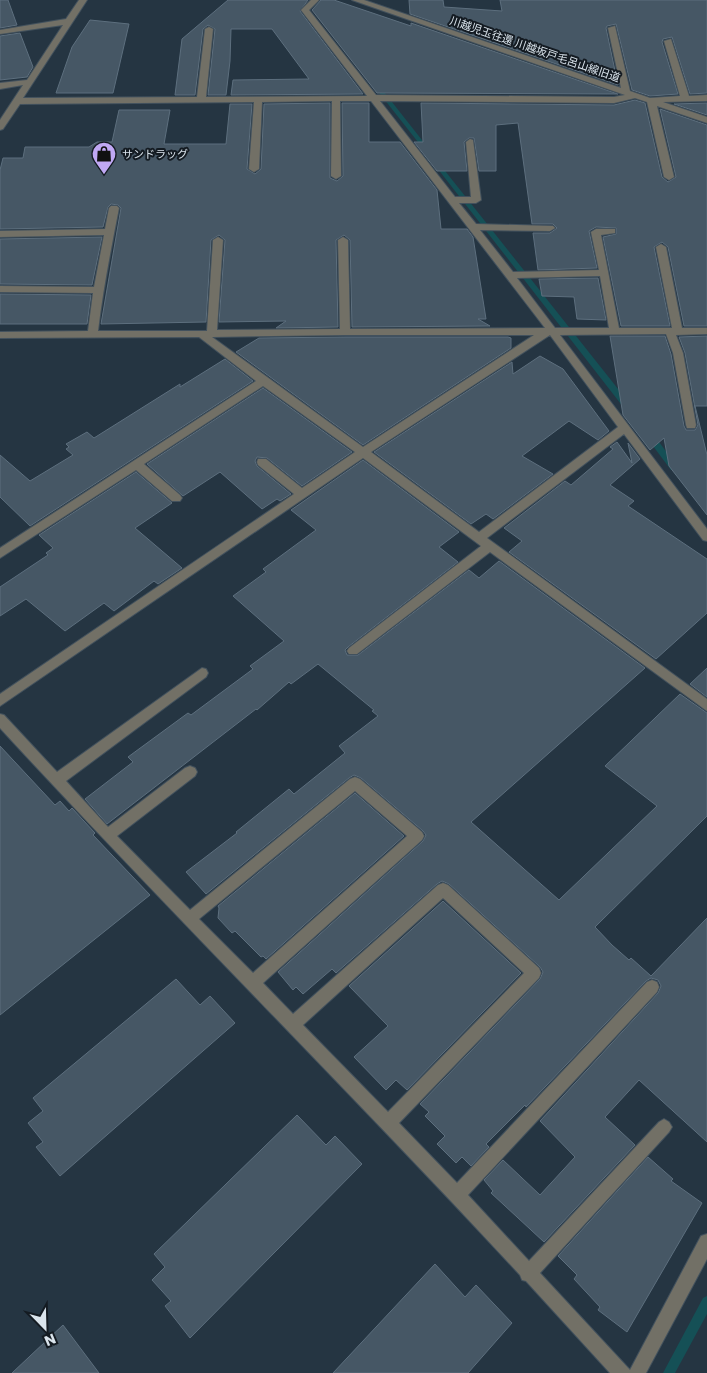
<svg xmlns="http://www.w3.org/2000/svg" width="707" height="1373" viewBox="0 0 707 1373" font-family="Poppins,'Noto Sans JP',sans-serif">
<rect width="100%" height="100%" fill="#253542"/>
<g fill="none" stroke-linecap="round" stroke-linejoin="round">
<!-- stream -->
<g fill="#155056" fill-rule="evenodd">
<polygon points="373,83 377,83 429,149 429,151 425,151 373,85"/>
<polygon points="436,161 438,162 630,404 630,408 624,408 434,164 434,162"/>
<polygon points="650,433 653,434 677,466 678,468 677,470 671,470 647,438 646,436 647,434"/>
<polygon points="707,1296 707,1314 675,1373 663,1373 703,1298"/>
</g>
</g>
<!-- building -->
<g fill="#465765" stroke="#5d6f7e">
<polygon points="0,0 8,0 17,25 0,28"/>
<polygon points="228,0 308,0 300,11 363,94 231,95 233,80 309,79 272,29 231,29 230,61 226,95 208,95 215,29 208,25 203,29 195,95 175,95 182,39"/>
<polygon points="321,0 334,0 411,26 411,23 618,94 377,93 312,10"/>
<polygon points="409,0 443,0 444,7 502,11 500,0 707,0 707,93 690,94 672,37 663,39 662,42 678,94 650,96 632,90 616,24 607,26 606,28 618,85 410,14"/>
<polygon points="90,20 129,24 113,93 56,93 72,47"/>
<polygon points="20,33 33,67 27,77 0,80 0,36"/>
<polygon points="635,100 645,103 662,177 668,182 676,177 660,109 707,125 707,326 684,326 668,247 662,242 654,247 670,326 621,326 603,237 616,234 616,228 596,227 589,231 597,268 538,270 533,233 550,233 557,228 553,224 532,224 518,123 496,125 496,171 479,171 474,138 469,138 464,142 467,171 437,171 414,142 423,142 421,103 614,105"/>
<polygon points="330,103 330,178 337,181 343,176 342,103 369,103 369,142 400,142 437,190 441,229 467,229 473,237 486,319 478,319 490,326 352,327 350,240 344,235 336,240 338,327 276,328 286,321 219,322 225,240 219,235 211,240 206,322 101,324 121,208 118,205 111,204 108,207 103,227 0,229 0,170 3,158 23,158 25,147 89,147 97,142 112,142 119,110 170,110 164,144 226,144 230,104 252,104 247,169 255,174 261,169 264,104"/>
<polygon points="707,103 707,115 674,104"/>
<polygon points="102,237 92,285 0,284 0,239"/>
<polygon points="598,278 606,320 577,319 574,297 542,296 539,279"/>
<polygon points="0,294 91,295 87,324 0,324"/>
<polygon points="610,336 665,336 671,354 684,426 686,430 695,430 698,425 685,353 679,337 707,336 707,406 695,406 707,455 707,515 669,466 664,438 650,450 623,415"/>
<polygon points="345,337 508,337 511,338 511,348 363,445 236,352 259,338"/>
<polygon points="540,356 563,369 609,431 598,440 569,421 522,456 553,474 493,519 486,514 471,524 374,452 512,362 513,374"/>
<polygon points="225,359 253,381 30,526 0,497 0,455 30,481 73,455 66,449 69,447 66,444 87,432 94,438 180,384 180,387"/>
<polygon points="263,388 352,452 302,486 267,458 257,457 255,461 257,466 291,494 280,501 277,499 262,509 220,472 183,496 147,464"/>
<polygon points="617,442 632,463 628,443 640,459 610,485 634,501 628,506 707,559 707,613 656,659 509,552 522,541 504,528 565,481 571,485 613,449 610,447"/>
<polygon points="363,460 459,532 439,547 458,562 348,647 345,650 347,655 358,655 469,570 479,578 499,561 645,668 471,822 559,900 657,806 605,766 680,694 707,713 707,816 595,927 612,945 629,960 631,958 651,976 707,918 707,1142 639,1080 605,1117 635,1145 544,1242 491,1193 493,1191 484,1180 503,1160 540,1195 575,1157 540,1121 658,993 661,986 658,980 651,978 646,981 526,1107 525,1105 486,1144 489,1147 471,1166 462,1157 456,1163 437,1144 445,1136 425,1116 429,1112 420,1104 540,979 543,972 540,967 449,884 442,881 437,884 336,973 332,969 303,994 296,987 293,990 278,972 423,841 426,835 423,831 361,778 354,775 349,778 206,894 186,872 237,833 236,832 289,789 294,794 345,753 339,746 378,716 372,711 374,710 318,664 291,684 289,682 257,710 256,709 107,824 85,799 133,762 128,757 188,713 191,715 253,669 250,666 284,641 233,596 266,572 263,569 316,530 291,510"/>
<polygon points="136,472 172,503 135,528 182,568 158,584 154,581 114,611 104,603 65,631 26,599 0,616 0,587 48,555 46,553 53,548 39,535"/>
<polygon points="707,668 707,697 690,684"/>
<polygon points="0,746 55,805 60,801 69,811 72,808 95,833 93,835 150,895 0,1015"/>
<polygon points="355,793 404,836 266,959 263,956 261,957 235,931 232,933 218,918 219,908 218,906"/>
<polygon points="443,901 521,973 407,1090 396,1080 386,1090 354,1057 388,1026 349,986"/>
<polygon points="176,979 200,1005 210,996 235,1023 60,1176 36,1147 43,1142 28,1123 43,1111 33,1098"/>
<polygon points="297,1115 326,1145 335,1136 362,1164 190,1338 165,1306 171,1301 152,1280 165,1267 154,1254"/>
<polygon points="648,1157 673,1179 671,1181 702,1203 627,1332 598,1310 600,1307 574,1279 577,1275 558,1256"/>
<polygon points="435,1264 465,1297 476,1285 512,1323 468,1373 333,1373"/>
<polygon points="63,1325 99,1373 12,1373"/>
</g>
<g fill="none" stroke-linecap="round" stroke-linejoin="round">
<defs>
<g id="minor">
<path d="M79,0H87L23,98L197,97L205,29L209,27L213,29L206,97L367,96L301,10L311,0H319L309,10L376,95L614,97L625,95L352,0H364L621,88L608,28L615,26L630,91L650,98L680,96L664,41L671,39L689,96L707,95V101L663,102L707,117V123L657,106L674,177L669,180L664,177L647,102L635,98L614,103L380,101L455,197H471L466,142L470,139L473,140L481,200L476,203H459L476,224L553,226L555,228L550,231L480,230L513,272L599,270L591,232L596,229H615V233L601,235L619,328H672L656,247L661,244L666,247L682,328H707V334L676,335L683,353L696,425L695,428H687L686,425L673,353L666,334L560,335L707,529V541L703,540L624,434L487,538L707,699V711L490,552L357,654H349L347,651L349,648L481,546L363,458L0,706V694L294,494L258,465L257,462L258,459H266L302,488L355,452L263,386L144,464L180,495L182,498L180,501H172L136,470L0,558V548L256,381L199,337L0,338V332L88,331L93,293L0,292V286L94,287L104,235L0,237V231L105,229L109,208L111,206H117L119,208C111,249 103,289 98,331H207L213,240L218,237L223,240L217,330L340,329L338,240L343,237L348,240L350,329L545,328L371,101H340L341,176L336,179L331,176L332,101L262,102L259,169L254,172L249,169L254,102L20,104L3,129L0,130V120L23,85L0,89V83L27,80L63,25L0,34V30L66,19ZM600,276L609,328H555L517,278ZM345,335H534L363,447L212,337ZM550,335L618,427L479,532L371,452Z"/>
<path d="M202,668L206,669L208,673L206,677L66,781L108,827L185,768L190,766L195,768L197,772L195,776L117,836L190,910L350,779L355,777L360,779L422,832L424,836L422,840L263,983L293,1014L438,885L443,883L448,885L539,968L541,973L539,978L399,1123L457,1183L647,982L652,980L657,982L659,987L657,992L468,1195L529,1261L659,1122L664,1119L669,1122L672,1127L669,1132L540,1273L630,1370L701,1236L707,1234V1259L646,1373H610L526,1281L522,1280L520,1275C349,1090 171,914 0,728V714L4,715L57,772ZM355,791L407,836L253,973L199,919ZM443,898L524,973L388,1112L303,1025Z"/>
</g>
</defs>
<!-- minor casing -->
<use href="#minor" stroke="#42515d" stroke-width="2"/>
<!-- minor -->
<use href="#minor" fill="#727066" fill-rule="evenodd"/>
</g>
<!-- icons -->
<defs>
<symbol id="shop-pin" viewBox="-11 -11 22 30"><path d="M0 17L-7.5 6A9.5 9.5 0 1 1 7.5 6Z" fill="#c0a8f4" stroke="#141b22"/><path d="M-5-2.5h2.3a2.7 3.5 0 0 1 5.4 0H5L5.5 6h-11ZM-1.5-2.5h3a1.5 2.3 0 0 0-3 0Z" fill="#111"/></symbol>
</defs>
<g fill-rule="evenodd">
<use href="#shop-pin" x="90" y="140" width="28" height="38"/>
</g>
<g text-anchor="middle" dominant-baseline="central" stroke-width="4" stroke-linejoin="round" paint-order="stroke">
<!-- far-street labels -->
<g font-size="11" fill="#dae4ec" stroke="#141b22">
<text transform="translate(535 49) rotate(19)">川越児玉往還 川越坂戸毛呂山線旧道</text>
</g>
<!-- far-poi labels -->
<g font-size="11" fill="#dae4ec" stroke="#141b22" text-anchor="start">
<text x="122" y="154">サンドラッグ</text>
</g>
</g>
<!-- north arrow -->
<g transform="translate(45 1328) rotate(157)" stroke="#141b22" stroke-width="4" paint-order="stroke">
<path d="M0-4L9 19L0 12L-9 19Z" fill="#dae4ec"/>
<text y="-8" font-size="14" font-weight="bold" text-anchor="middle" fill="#dae4ec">N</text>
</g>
</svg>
